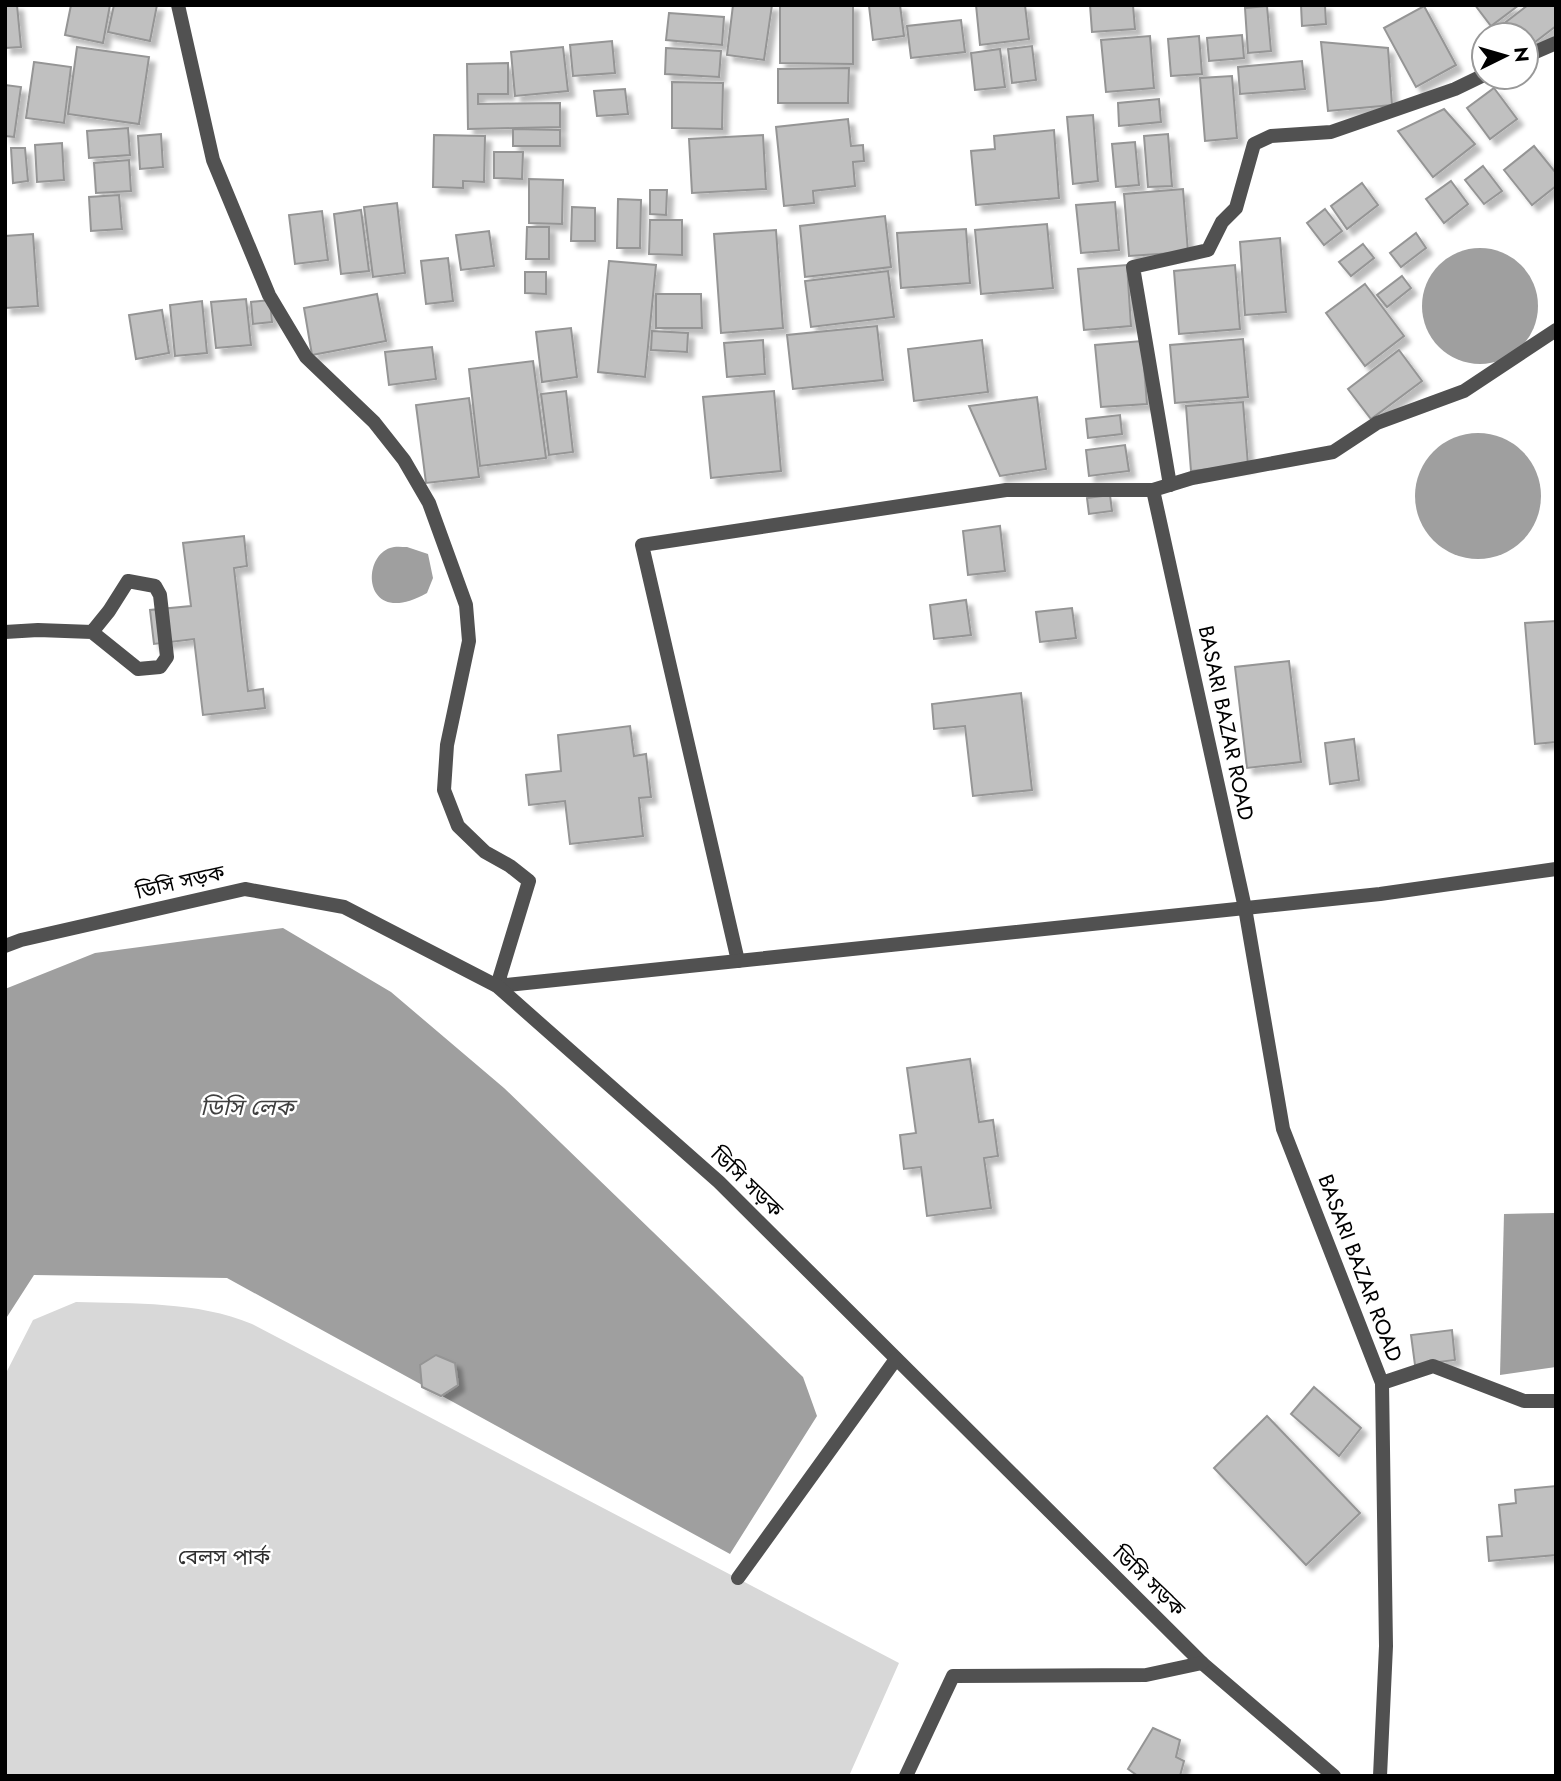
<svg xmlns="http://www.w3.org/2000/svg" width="1561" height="1781" viewBox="0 0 1561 1781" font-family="Jost,'Noto Sans Bengali',sans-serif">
<defs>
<filter id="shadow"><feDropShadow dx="6" dy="6" stdDeviation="2" flood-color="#0004"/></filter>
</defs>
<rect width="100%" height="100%" fill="#fff"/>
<!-- green -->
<path fill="#d8d8d8" d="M76,1302C134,1304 197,1301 252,1324L899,1663L849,1776H5V1375L33,1320Z"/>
<!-- water -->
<g fill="#9f9f9f">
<circle cx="1480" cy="306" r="58"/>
<circle cx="1478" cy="496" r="63"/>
<path d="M407,547L428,554L433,578L427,593C364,629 360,558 390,548C395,546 402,547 407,547Z"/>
<polygon points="283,928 391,992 504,1088 803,1377 817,1416 730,1554 227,1278 34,1275 5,1320 5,989 95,953"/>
<polygon points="1556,1213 1556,1367 1500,1375 1504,1214"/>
</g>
<!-- building -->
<g fill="#c0c0c0" stroke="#959595" stroke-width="2" filter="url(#shadow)">
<polygon points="5,5 17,5 21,47 5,48"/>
<polygon points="71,5 110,5 103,43 65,35"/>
<polygon points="114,5 157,5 150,41 108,32"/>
<polygon points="733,5 772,5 764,60 727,55"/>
<polygon points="780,5 853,5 853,64 780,63"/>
<polygon points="900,5 904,36 873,40 869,6"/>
<polygon points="976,5 1025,5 1029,39 980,45"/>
<polygon points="1090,5 1133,5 1135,29 1092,32"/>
<polygon points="1301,5 1325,5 1326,24 1302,26"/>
<polygon points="1475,5 1519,5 1491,26"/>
<polygon points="1528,5 1556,5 1556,26 1526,49 1526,35 1489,35"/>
<polygon points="1267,6 1271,51 1248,53 1245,8"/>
<polygon points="1424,6 1456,65 1416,87 1384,28"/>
<polygon points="669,13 724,17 722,45 666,40"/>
<polygon points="961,20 965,52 911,58 907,26"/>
<polygon points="1242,35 1244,58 1209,61 1207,38"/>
<polygon points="1150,36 1154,88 1106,92 1101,40"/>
<polygon points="1199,36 1202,74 1171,76 1168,39"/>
<polygon points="612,41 615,73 573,76 570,45"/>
<polygon points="1321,42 1388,48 1392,105 1328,111"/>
<polygon points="1032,46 1036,80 1012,83 1008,49"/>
<polygon points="77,47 149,57 139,124 68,114"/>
<polygon points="563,47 568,91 515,96 511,52"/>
<polygon points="666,48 721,51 719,77 665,74"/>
<polygon points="1000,49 1005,87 975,90 971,53"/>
<polygon points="1302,61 1305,89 1240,94 1238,67"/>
<polygon points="34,62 71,67 64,123 26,118"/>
<polygon points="508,63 508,94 478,94 478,104 560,103 560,127 468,129 467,64"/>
<polygon points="849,68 848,103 778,103 778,69"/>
<polygon points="1232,76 1237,138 1205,141 1200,78"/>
<polygon points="672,82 723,83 722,129 672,128"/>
<polygon points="5,85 21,87 14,137 5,136"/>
<polygon points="1494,88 1517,119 1490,139 1467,108"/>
<polygon points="625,89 628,114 597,116 594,91"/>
<polygon points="1159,99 1161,122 1119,126 1118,103"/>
<polygon points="1444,109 1475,144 1433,177 1398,131"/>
<polygon points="1093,115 1098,181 1073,184 1067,117"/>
<polygon points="848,119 851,146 863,145 864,161 853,162 855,186 813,191 814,203 784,206 776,127"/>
<polygon points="128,128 130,155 89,158 87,131"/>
<polygon points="513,129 560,130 560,146 513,146"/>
<polygon points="1054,130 1059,198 976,205 971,151 995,149 994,136"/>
<polygon points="161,134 163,167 140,169 138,136"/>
<polygon points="1168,134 1172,186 1148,187 1144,136"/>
<polygon points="434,135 485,136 484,182 463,181 463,188 433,187"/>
<polygon points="763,135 766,189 692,193 689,139"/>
<polygon points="1135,142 1139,185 1116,187 1112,144"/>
<polygon points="62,143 64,180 37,182 35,145"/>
<polygon points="1534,146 1556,173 1556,186 1532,205 1504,170"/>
<polygon points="11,148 25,148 28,181 13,183"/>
<polygon points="494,152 523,152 522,179 494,178"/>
<polygon points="129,160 131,191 96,193 94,163"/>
<polygon points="1483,166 1502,191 1484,204 1465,180"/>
<polygon points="529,179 563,180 562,224 529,223"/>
<polygon points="1451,181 1468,204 1444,223 1426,199"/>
<polygon points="1362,183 1378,205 1347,229 1331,206"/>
<polygon points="1183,189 1188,252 1129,256 1124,194"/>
<polygon points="650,190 667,190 666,215 650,214"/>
<polygon points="119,195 122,229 91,231 89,197"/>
<polygon points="618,199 641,200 640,248 617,248"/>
<polygon points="1115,202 1119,250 1081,253 1076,205"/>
<polygon points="397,203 405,273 373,277 364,207"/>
<polygon points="572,207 595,208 595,241 571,241"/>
<polygon points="1325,209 1342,231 1324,245 1307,223"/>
<polygon points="361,210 369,271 341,274 334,214"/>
<polygon points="322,211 328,260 295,264 289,215"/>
<polygon points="885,216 891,267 805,277 800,226"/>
<polygon points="650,220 682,220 682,255 649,254"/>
<polygon points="1047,224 1053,288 981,294 975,230"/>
<polygon points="527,227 549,227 549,259 526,259"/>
<polygon points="966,229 970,283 901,288 897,233"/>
<polygon points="776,230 783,328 721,333 714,234"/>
<polygon points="489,231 494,266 461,270 456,235"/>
<polygon points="1416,233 1426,248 1401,267 1390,253"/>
<polygon points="33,234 38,306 5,308 5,236"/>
<polygon points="1280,238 1286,312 1245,315 1240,242"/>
<polygon points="1363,244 1374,258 1351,276 1339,262"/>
<polygon points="448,258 453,301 426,304 421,261"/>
<polygon points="609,261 656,265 645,377 598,372"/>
<polygon points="1127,265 1131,326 1084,330 1078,269"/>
<polygon points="1235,265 1240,329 1179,334 1174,271"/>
<polygon points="888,271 894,317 811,327 805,281"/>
<polygon points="525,272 546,272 546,294 525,293"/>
<polygon points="1402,276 1411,288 1387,307 1377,295"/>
<polygon points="1365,284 1404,336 1365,366 1326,313"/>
<polygon points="377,294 386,341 312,355 304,308"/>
<polygon points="656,294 701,294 702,328 656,328"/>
<polygon points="246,299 251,345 216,348 211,302"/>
<polygon points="270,300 272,322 253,324 251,302"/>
<polygon points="202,301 207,353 175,356 170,305"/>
<polygon points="162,310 169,353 136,359 129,315"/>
<polygon points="877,326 883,380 793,389 787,335"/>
<polygon points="571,328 577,377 542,382 536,332"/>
<polygon points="652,331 688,333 687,352 651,350"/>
<polygon points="1243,339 1248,397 1175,403 1170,345"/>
<polygon points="763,340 765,374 727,377 724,343"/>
<polygon points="982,340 988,392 914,401 908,349"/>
<polygon points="1142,341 1147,404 1101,407 1095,345"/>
<polygon points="432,347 436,379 389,385 385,352"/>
<polygon points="1399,350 1422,381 1371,419 1348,389"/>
<polygon points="533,361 546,458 480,466 469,369"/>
<polygon points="566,391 573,452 549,455 541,394"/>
<polygon points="774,391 781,471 711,478 703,397"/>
<polygon points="1037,397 1046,469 1000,476 969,406"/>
<polygon points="469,398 479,477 426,483 416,405"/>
<polygon points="1243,402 1248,465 1191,471 1186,406"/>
<polygon points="1120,415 1122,434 1088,438 1086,419"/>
<polygon points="1125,445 1129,471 1089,476 1086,450"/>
<polygon points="1110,495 1112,511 1089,514 1087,498"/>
<polygon points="1000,526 1005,571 968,575 963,531"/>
<polygon points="244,536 247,566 234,568 248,691 263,689 265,708 203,715 194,639 154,644 150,610 191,606 183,543"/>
<polygon points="966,600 971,635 934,639 930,605"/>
<polygon points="1072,608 1076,638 1040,642 1036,612"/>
<polygon points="1556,621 1556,742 1535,744 1525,623"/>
<polygon points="1289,661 1301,762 1247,768 1235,667"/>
<polygon points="1021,693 1032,790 973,796 965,726 934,729 932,704"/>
<polygon points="630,726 634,756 646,754 651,797 639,798 643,836 570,844 565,801 529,805 526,775 561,771 558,735"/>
<polygon points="1354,739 1359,780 1330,784 1325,743"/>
<polygon points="970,1059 979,1122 993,1120 998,1156 984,1158 991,1208 927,1216 921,1167 904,1169 900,1135 916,1133 907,1068"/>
<polygon points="1452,1330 1455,1360 1415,1365 1411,1335"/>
<polygon points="436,1355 455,1363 458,1385 441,1396 422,1387 420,1365"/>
<polygon points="1314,1387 1361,1428 1339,1456 1291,1414"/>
<polygon points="1267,1416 1360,1513 1306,1565 1214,1468"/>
<polygon points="1556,1486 1556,1555 1489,1561 1487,1537 1502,1536 1499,1505 1516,1503 1515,1490"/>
<polygon points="1153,1728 1180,1740 1176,1757 1184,1761 1180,1776 1138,1776 1128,1769"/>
</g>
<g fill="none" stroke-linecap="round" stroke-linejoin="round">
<!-- lane -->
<g stroke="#515151" stroke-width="14">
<polyline points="5,632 38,630 92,632 138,669 160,667 167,657 160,595 155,586 128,581 109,611 92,632"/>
<polyline points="738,961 642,545 1006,490 1153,490"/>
</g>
<!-- street -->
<g stroke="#515151" stroke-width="14">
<polyline points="178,5 213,160 269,295 306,357 374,422 404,460 429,503 466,605 469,641 447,745 444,790 458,826 485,852 510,866 529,881 497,986 1380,894 1556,869"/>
<polyline points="1526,56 1556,43"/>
<polyline points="1170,485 1133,267 1208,250 1222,222 1236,208 1254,144 1271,136 1331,132 1455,89 1484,75"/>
<polyline points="5,946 21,940 245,889 344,907 497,986 719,1182 1202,1663 1334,1776"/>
<polyline points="1382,1383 1283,1129 1245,908 1153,490 1192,478 1333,452 1377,423 1464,391 1556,330"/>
<polyline points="738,1578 896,1359"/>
<polyline points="906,1776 953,1676 1146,1675 1202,1663"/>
<polyline points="1380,1776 1386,1646 1382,1383 1433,1366 1524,1401 1556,1401"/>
</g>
</g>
<g text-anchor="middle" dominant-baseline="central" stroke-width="5" stroke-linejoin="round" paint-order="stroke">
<!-- street labels -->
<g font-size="21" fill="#000" stroke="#fff">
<text transform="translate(1226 723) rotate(78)">BASARI BAZAR ROAD</text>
<text transform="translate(180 882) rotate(-13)">ডিসি সড়ক</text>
<text transform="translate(747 1182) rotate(44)">ডিসি সড়ক</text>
<text transform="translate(1360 1268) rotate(69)">BASARI BAZAR ROAD</text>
<text transform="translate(1149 1581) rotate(44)">ডিসি সড়ক</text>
</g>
<!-- park labels -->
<g font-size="21" fill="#2f2f2f" stroke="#fff">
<text x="224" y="1557">বেলস পার্ক</text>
</g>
<!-- water labels -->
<g font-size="23" font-style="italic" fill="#404040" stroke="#fff">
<text x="247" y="1107">ডিসি লেক</text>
</g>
</g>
<!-- border -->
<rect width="1561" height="1781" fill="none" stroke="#000000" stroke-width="14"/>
<!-- north arrow -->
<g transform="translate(1505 56) rotate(85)"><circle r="33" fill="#ffffff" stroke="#999999" stroke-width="2"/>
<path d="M0-5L12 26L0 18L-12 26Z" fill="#000000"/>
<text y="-10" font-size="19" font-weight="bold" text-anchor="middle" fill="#000000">N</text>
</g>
</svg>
